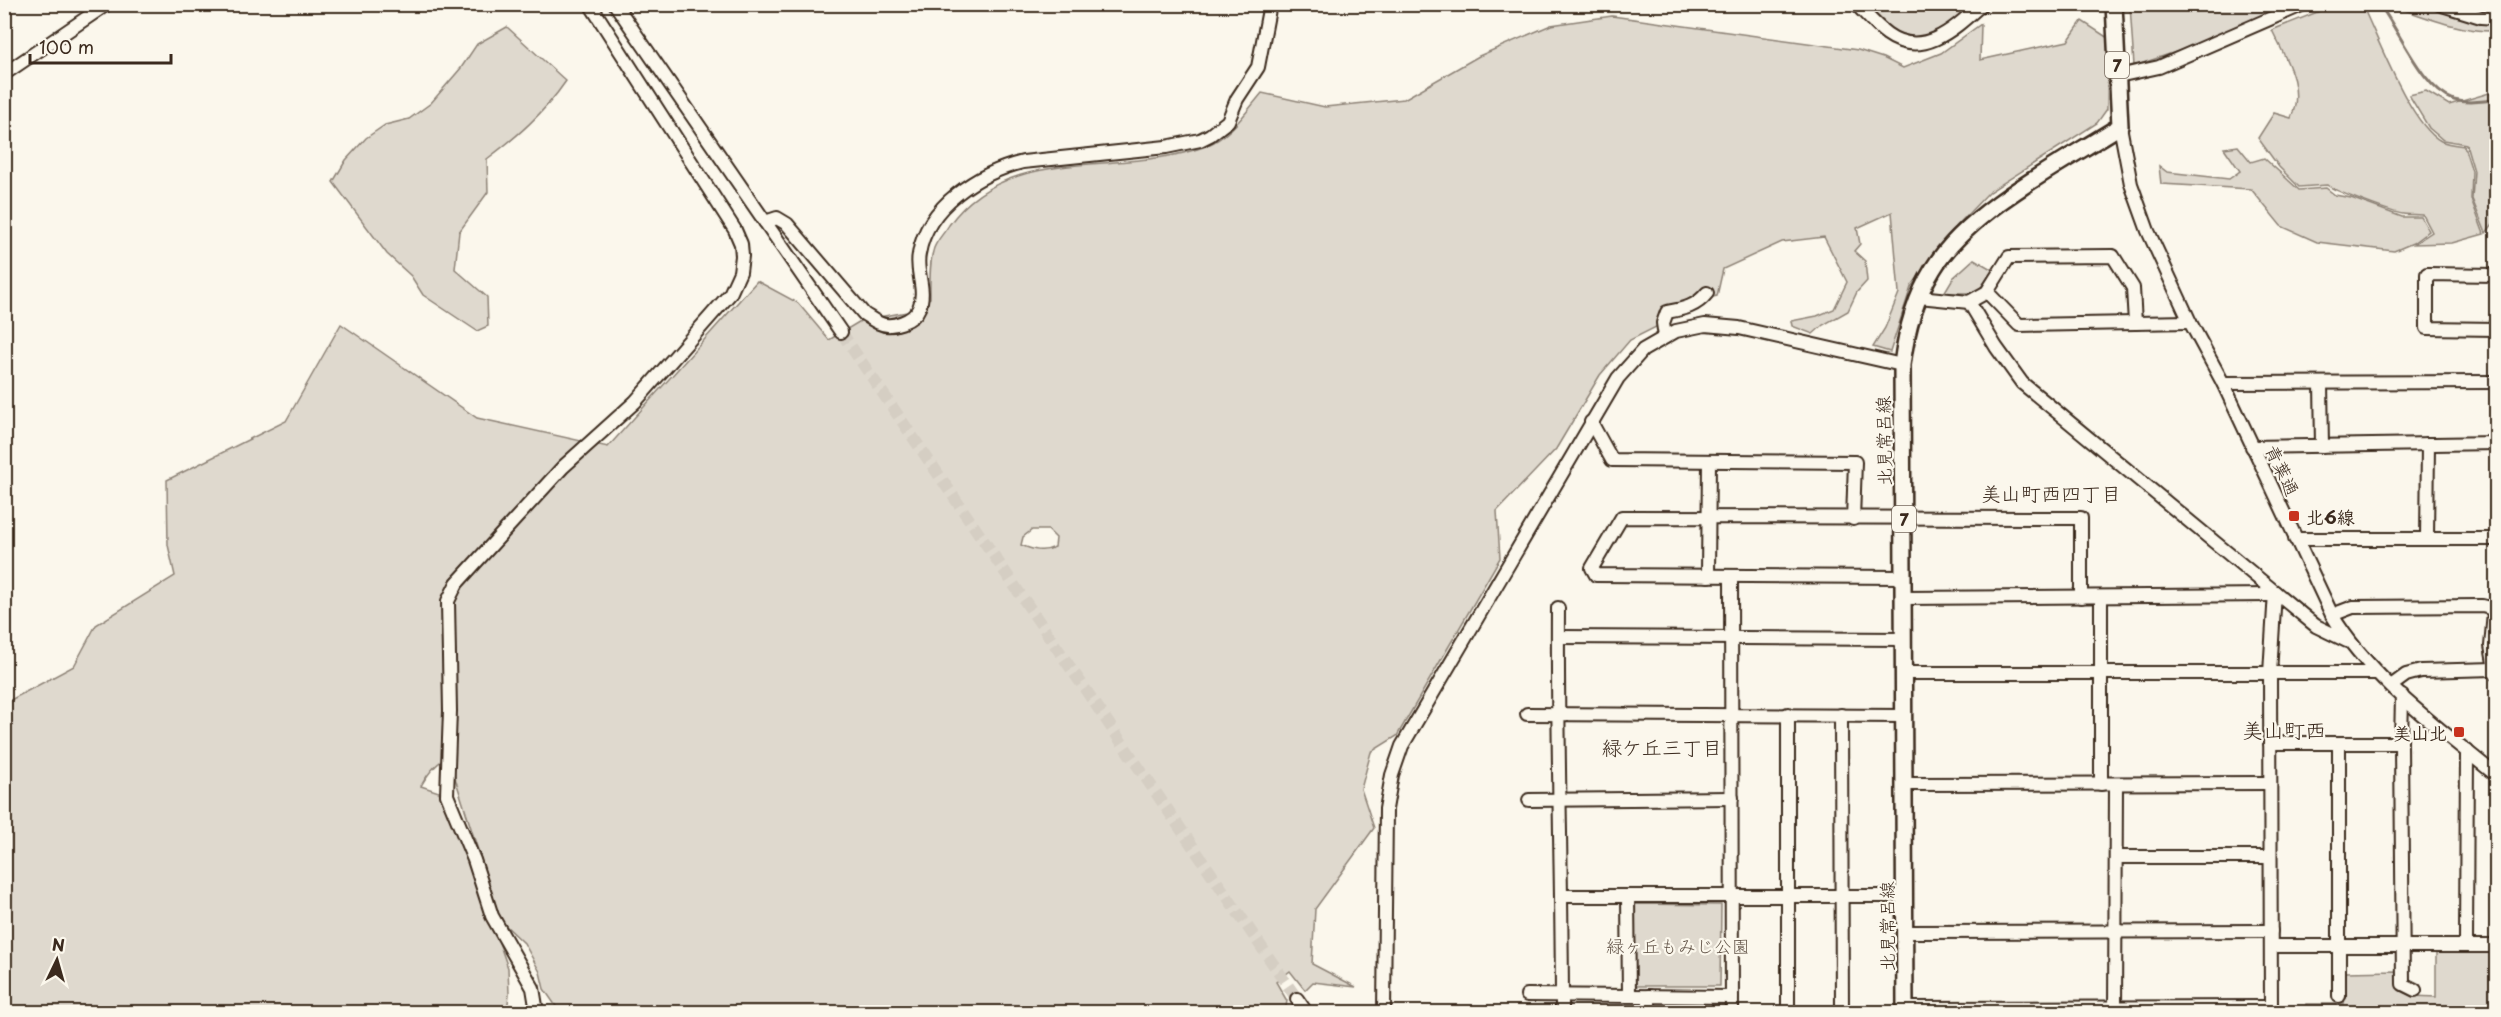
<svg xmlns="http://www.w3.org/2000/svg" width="2501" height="1017" viewBox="0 0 2501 1017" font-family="'Playpen Sans','Klee One',sans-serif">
<rect width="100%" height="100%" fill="#fbf7ec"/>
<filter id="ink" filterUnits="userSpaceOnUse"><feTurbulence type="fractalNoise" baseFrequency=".0167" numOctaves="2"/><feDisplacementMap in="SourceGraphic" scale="12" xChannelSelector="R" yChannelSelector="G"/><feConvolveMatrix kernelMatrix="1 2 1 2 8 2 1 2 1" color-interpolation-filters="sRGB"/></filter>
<g filter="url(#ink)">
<!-- green -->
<g fill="#dfd9ce" stroke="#8d8276" stroke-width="1.5" fill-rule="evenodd">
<path d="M1862,5H1977C1965,14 1953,27 1940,35C1909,54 1883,23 1862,5Z"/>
<polygon points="2130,5 2297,5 2238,31 2134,66"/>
<path d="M2335,5H2362C2378,38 2410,124 2441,141C2447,144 2457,145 2464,146L2472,171L2471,199L2484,234L2452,243L2414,244L2432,232L2423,215C2416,214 2409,215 2403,214C2393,213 2334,191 2327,185L2299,187L2279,167L2258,138L2274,113L2291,118C2305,87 2285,58 2272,30Z"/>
<path d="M2391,5H2496V31C2461,32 2425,17 2391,5Z"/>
<path d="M1612,16L1858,50L1883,58L1903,68L1941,53L1981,24L1980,60L2068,41L2082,21L2108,38L2107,109L2097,123L1989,192L1947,236L1911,287L1890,352L1873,347L1885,328L1899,293L1892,212L1857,228L1860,244L1854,251L1865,261L1867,281L1857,292L1848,311L1823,325L1813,334L1792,326L1791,321L1817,316L1834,309L1847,282L1824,237L1782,242L1723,269L1717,296L1665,307L1656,327L1630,340L1600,375L1556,449L1497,511L1500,558L1397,736L1371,752L1361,789L1374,828L1315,909L1312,964L1356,987L1313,982L1305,990L1290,971L1276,982L1287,1001L1285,1012H560L544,989L540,972L524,943L503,923L498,913L455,778L453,755C438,760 428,773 421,786L439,792L472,866L508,968L509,994L507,1012H5V703L74,666L96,625L175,576L168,545L167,480L286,421L341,324L477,418L608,447L757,281L798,303L829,340L862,320L907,312L930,298C930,282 929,262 934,248C937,240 945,232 949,225C1008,141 1123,178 1206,146C1231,136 1245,113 1262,93L1325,107L1404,99L1479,56L1551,25ZM1032,530H1048L1056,538L1055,547C1043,553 1033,550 1021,545L1023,537Z"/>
<path d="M507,27L566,81C544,113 518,136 487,159L488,192L459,232L455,269L487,297L488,326L477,331L423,295L411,276L387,254L333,182L346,160L366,138L385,125L409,119L431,103L461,68L477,44Z"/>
<polygon points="2426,91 2449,105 2496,91 2496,220 2486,233 2472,199 2474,171 2466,144 2443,140 2429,128 2409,95"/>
<polygon points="2238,146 2251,162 2264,158 2299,190 2326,188 2335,195 2351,198 2402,217 2421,217 2429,231 2413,243 2394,251 2317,242 2281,226 2251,189 2161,184 2159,166 2167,172 2229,179 2240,171 2224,148"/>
<polygon points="1974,259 1993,270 1977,293 1944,293 1953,278"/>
<polygon points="1635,904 1721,905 1720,986 1635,986"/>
<polygon points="2436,952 2496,953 2496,1012 2306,1012 2306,1004 2344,1004 2346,972 2398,971 2399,990 2412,996 2436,997"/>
</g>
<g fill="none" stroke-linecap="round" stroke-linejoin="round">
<!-- stream -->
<path stroke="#85796d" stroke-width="3" d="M2379,4C2400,31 2422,89 2454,100C2468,104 2482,101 2496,100"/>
<!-- minor-tunnel -->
<polyline stroke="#d5cec3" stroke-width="12" stroke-dasharray="12 6" stroke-linecap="butt" points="841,332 1297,999"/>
<defs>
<g id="minor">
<polyline points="615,4 841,332"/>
<path d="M1856,4C1866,14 1876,26 1887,34C1923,60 1956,27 1982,4"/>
<polyline points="2439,4 2481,17 2496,18"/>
<polyline points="4,74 107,4"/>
<polyline points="2118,76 2159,67 2304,4"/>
<path d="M2120,126L2131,184L2148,231L2190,322L2223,383L2332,615C2372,681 2438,727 2496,775"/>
<path d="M765,222L777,218L787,224L864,314C869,317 874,321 879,323C891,329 914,321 919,308C927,289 915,272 919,254C927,205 979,173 1023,162L1166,147L1200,140L1210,135L1228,121L1237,99L1258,67L1270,4"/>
<polyline points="2496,275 2427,274 2427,328 2496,329"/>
<polyline points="1987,292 2019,325 2190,322"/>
<polyline points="1919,297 1969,302 1996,347 2022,383 2316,626 2347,641"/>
<polyline points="1969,302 1987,292 2009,257 2113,256 2133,288 2135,323"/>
<path d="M1665,337L1663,323L1667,312C1683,309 1696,307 1707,293"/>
<polyline points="2223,383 2496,382"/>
<polyline points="2321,383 2322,446"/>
<polyline points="1591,422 1612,460 1855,462 1853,519"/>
<polyline points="2252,447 2496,443"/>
<polyline points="2295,539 2496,539"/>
<polyline points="2427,539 2428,444"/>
<polyline points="1708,576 1709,461"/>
<polyline points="1731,576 1732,1012"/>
<polyline points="1904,577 1596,575 1592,568 1622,517 2081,518 2081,597"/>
<polyline points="1904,598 2273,595"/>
<path d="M1558,608C1557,743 1562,878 1562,1012"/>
<polyline points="2332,615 2353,607 2482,606 2490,608 2494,613 2491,646 2496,674"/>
<polyline points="1558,637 1904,639"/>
<polyline points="1904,673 2377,673"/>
<polyline points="2391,686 2406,675 2421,671 2494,669"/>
<polyline points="2402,696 2401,743 2403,984 2415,990"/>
<polyline points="1527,714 1904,716"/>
<polyline points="1788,714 1788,1012"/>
<polyline points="1841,715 1842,1012"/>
<polyline points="2270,743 2401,743"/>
<polyline points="2339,744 2339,996"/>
<polyline points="1905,784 2270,783"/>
<polyline points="2101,784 2101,597"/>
<polyline points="1529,800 1732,798"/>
<polyline points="2116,857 2270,857"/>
<polyline points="1562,896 1905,896"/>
<polyline points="1628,896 1629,996"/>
<polyline points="1905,932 2271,931"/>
<polyline points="2466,945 2467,751"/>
<polyline points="2272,946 2496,946"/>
<polyline points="1527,995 1732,997"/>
<polyline points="1649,996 1649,1012"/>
<polyline points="1297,999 1306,1012"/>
<polyline points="1905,1008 2271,1007"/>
<polyline points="537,1012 533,988 492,916 474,860 447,795 450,711 448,601 457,583 508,527 563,467 635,402 730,294 740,272 742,256 741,244 735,230 590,4"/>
<polyline points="1384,1012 1386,809 1392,775 1402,746 1618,378 1643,350 1676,331 1705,325 1739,328 1902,365"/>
<polyline points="2115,1012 2116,784"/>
<polyline points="2271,1012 2270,673 2275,592"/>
</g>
<path id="major" d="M1905,1012L1902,365C1906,332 1915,298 1933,269C1969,210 2062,163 2120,126L2114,4"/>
</defs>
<!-- minor casing -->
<use href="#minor" stroke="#3b2a1e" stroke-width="16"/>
<!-- major casing -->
<use href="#major" stroke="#3b2a1e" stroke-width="20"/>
<!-- minor -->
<use href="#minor" stroke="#fbf7ec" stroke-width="12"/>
<!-- major -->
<use href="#major" stroke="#fbf7ec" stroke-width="15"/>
</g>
</g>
<!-- markers -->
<g fill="#c8321e" stroke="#fbf7ec" stroke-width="2">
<rect x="2288" y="510" width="12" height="12" rx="3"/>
<rect x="2453" y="726" width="12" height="12" rx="3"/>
</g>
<g text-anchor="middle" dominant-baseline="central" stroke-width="4.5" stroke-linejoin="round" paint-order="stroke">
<!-- shield labels -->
<g fill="#fbf7ec" stroke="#75685c" stroke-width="1.5">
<rect x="2105" y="52" width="24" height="26" rx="4.5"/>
<rect x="1892" y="506" width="24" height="26" rx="4.5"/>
</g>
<g font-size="16" font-weight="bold" fill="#3b2a1e">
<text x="2117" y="65">7</text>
<text x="1904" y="519">7</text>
</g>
<!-- street labels -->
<g font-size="18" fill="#3b2a1e" stroke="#fbf7ec">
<text transform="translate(1883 441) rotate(-91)">北見常呂線</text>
<text transform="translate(2283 470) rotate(65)">青葉通</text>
<text transform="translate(1886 926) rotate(-90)">北見常呂線</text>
</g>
<!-- poi labels -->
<g font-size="18" font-weight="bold" fill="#3b2a1e" stroke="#fbf7ec" text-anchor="start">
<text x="2306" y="516">北6線</text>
<text x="2447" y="732" text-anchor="end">美山北</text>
</g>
<!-- park labels -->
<g font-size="18" fill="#64564a" stroke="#fbf7ec">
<text x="1678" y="945">緑ヶ丘もみじ公園</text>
</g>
<!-- neighbourhood labels -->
<g font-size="20" fill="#3b2a1e" stroke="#fbf7ec">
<text x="2051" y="493">美山町西四丁目</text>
<text x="1662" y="747">緑ケ丘三丁目</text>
</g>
<!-- quarter labels -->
<g font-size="21" fill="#3b2a1e" stroke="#fbf7ec">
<text x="2284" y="729">美山町西</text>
</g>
</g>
<!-- margin -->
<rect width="2501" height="1017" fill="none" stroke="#fbf7ec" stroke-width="24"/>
<rect x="12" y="12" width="2477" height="993" fill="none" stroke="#3b2a1e" stroke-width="2" filter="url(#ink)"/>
<!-- north arrow -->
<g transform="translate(57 960) rotate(5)" stroke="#fbf7ec" stroke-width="4.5" paint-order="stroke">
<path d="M0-4.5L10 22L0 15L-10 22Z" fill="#3b2a1e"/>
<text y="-9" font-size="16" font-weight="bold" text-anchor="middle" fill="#3b2a1e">N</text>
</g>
<!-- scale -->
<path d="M30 54v9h141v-9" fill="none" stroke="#3b2a1e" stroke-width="3"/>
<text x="39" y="54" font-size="18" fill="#3b2a1e" stroke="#fbf7ec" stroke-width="4.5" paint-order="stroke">100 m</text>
</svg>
